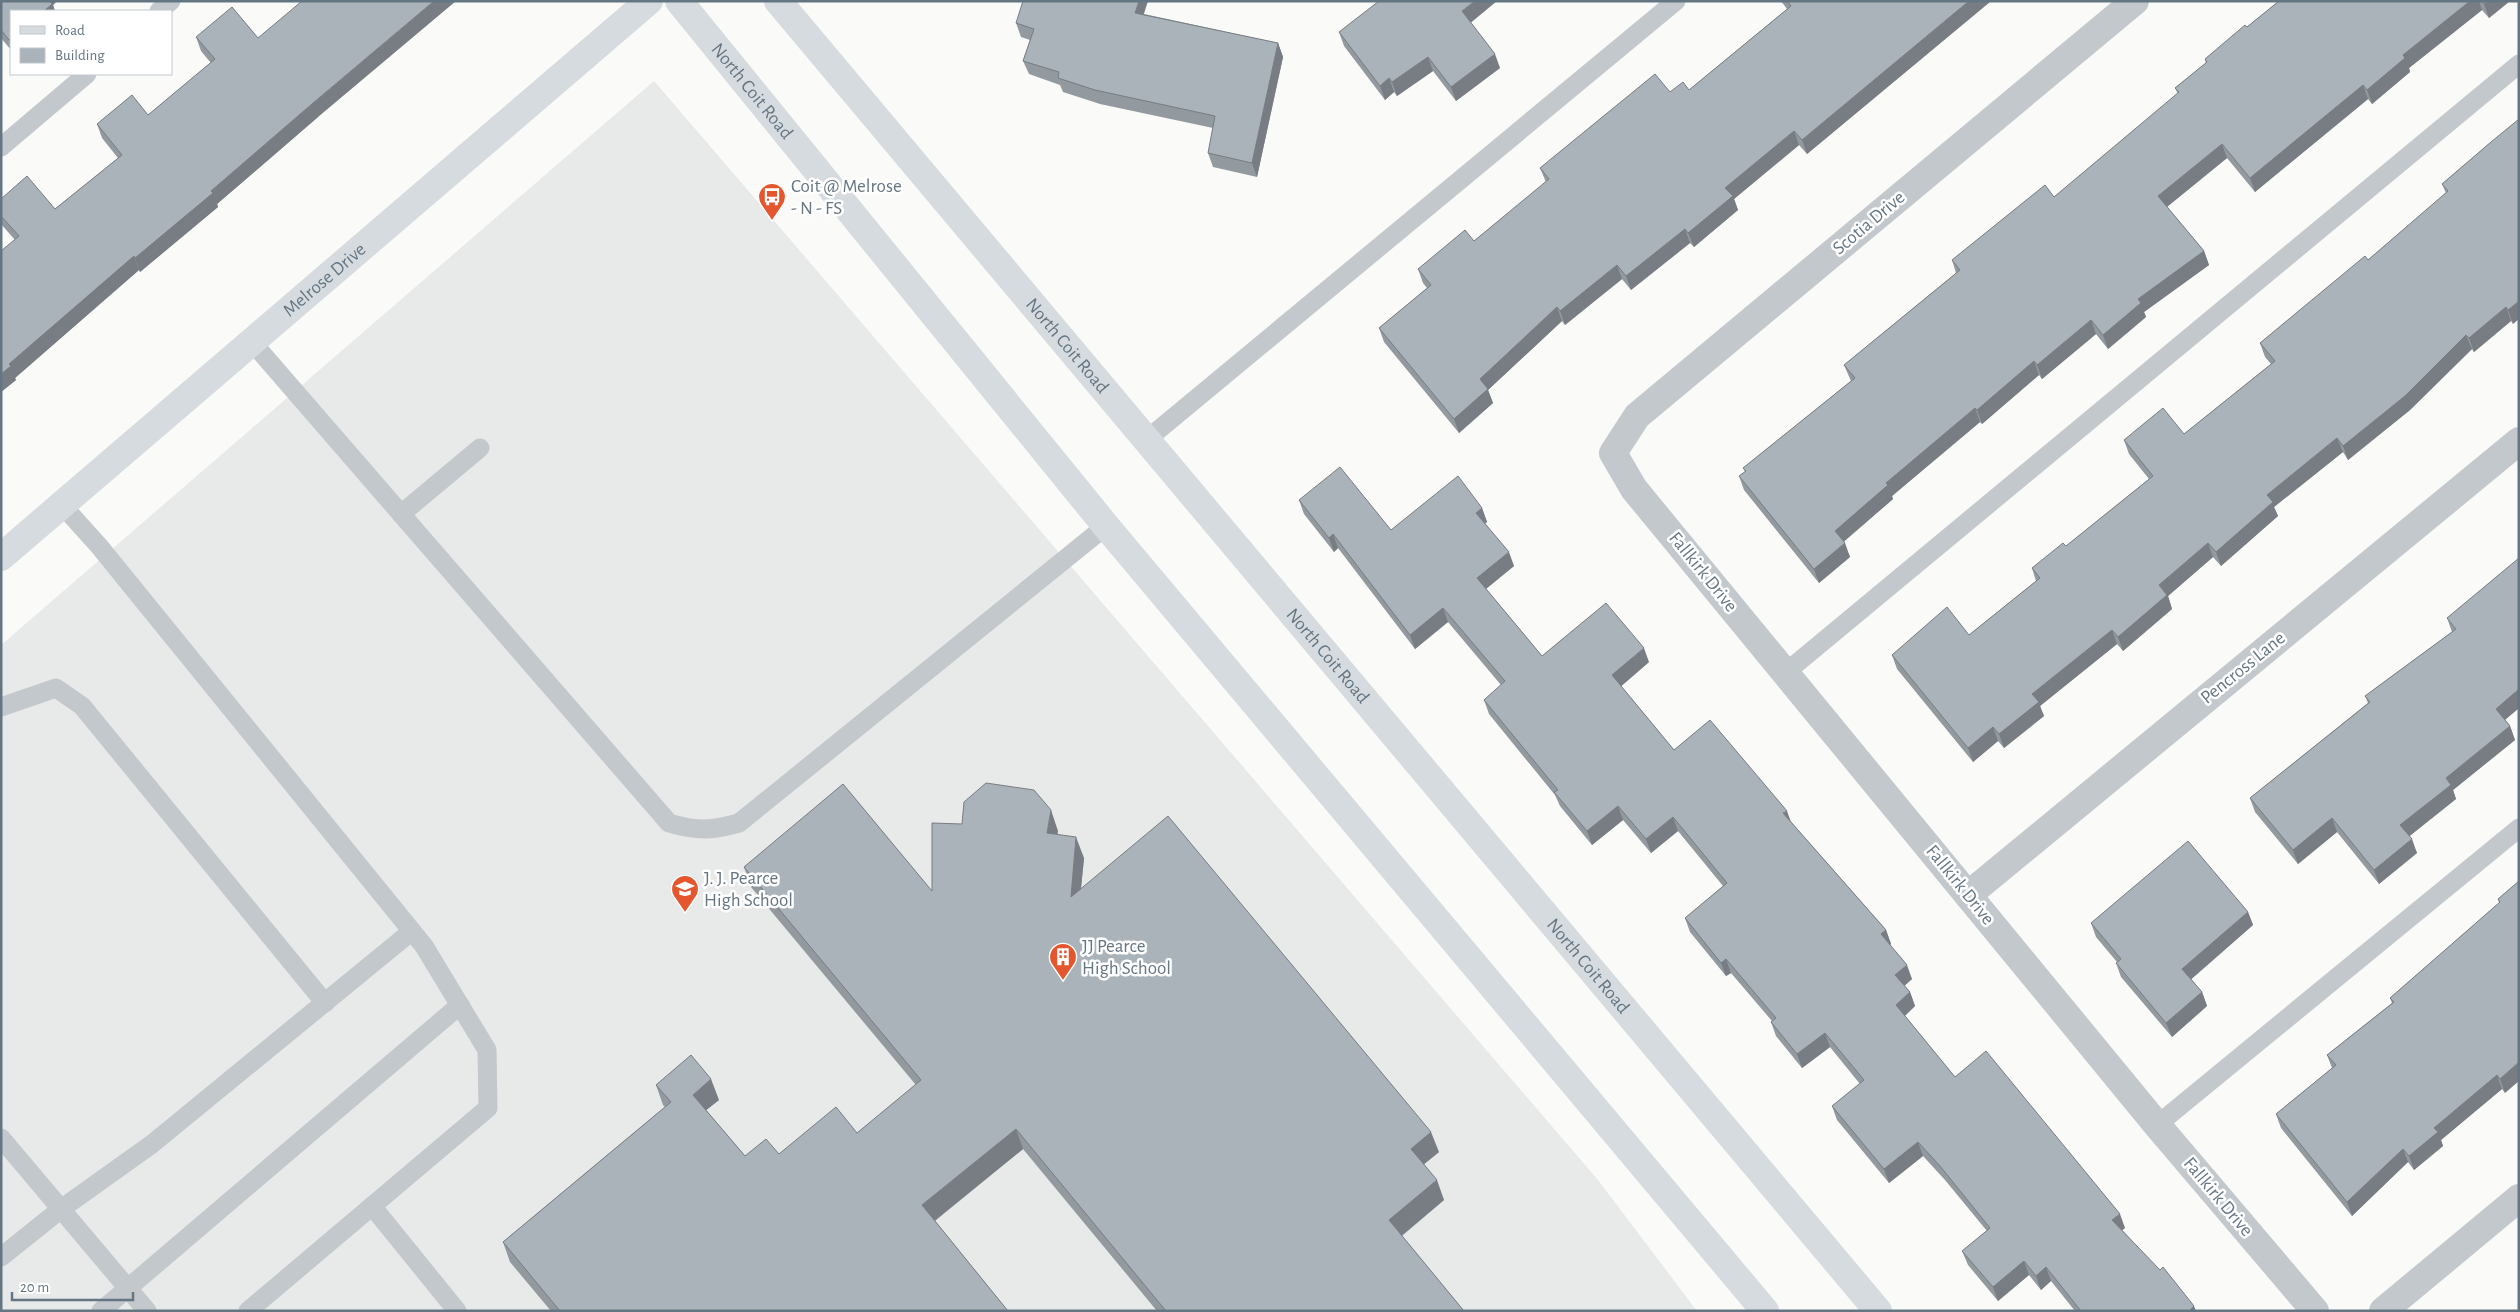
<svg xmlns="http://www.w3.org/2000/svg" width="2520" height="1312" viewBox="0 0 2520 1312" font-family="'Alegreya Sans',sans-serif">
<rect width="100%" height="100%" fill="#fafaf8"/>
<!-- built -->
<polygon fill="#e8e9e9" points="654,81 1598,1180 1697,1311 1,1311 1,645"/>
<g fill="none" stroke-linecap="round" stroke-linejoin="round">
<!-- lane -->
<g stroke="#c3c8cc" stroke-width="19">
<polyline points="159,11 171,1"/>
<polyline points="1,147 87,74"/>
<path d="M252,342L669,823C696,831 711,831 739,823L1106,526"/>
<polyline points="1145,441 1676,1"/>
<polyline points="62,505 99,546 424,946 487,1050 488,1108 248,1311"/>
<polyline points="401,514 480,448"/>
<polyline points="1785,673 2519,64"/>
<polyline points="1,707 56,688 82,706 325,1003"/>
<polyline points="2157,1125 2519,828"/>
<polyline points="1,1138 147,1311"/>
<polyline points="372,1206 457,1311"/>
<polyline points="1,1257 61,1209 152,1144 412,931"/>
<polyline points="101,1311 460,1005"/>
</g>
<!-- street -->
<g stroke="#c3c8cc" stroke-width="28">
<polyline points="2135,1 1637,416 1613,453 1634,489 2157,1125 2315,1311"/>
<polyline points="1968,895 2519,441"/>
<polyline points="2383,1311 2519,1198"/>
</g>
<!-- secondary -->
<g stroke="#d6dbdf" stroke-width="28">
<path id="s1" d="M679,1L1106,526L1765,1311"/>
<path id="s2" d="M778,1L1878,1311"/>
<path id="s3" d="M1,557L649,1"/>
</g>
</g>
<!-- wall -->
<g fill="#929a9f">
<polygon points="1,1 57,1 53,5 55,11 11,11 11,50 1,38"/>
<polygon points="1781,1 1991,1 1807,154 1799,145 1734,199 1738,210 1694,247 1690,243 1631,290 1622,279 1565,325 1562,321 1488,390 1493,403 1459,433 1384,342 1379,328 1427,288 1423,283 1418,269 1474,241 1546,182 1540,168 1670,92 1689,90 1787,9"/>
<polygon points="2279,1 2510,1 2489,18 2482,10 2409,68 2410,72 2372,104 2368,99 2255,192 2227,158 2167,207 2204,251 2209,265 2144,312 2146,317 2108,349 2096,334 2042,379 2039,375 1982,424 1980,422 1892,496 1893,499 1843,542 1850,557 1819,583 1744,490 1739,476 1745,472 1743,468 1851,381 1844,365 1956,273 1952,260 2054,197 2178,94 2175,88 2206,63 2205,59 2247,27"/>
<polygon points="1144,14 1278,43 1283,57 1257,177 1213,167 1208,153 1213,128 1100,104 1063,92 1060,85 1029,74 1023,61 1030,40 1021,37 1016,23"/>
<polygon points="1471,23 1500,68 1456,101 1433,71 1397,96 1394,92 1385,100 1344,46 1339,32"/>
<polygon points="196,37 318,117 217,204 218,207 140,272 139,270 15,378 16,380 1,392 15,240 1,224 1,216 55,209 118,158 102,138 97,124 148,115 211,63 201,51"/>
<polygon points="2491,142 2513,324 2511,321 2474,352 2472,349 2410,410 2348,460 2343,452 2274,507 2278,516 2221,566 2213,557 2168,596 2172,609 2123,651 2117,644 2040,706 2044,716 2004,748 1998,741 1973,762 1897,669 1892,655 1969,635 2036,581 2032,568 2066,546 2149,479 2129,454 2124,440 2184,434 2271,364 2265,357 2260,343 2368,260 2446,193 2442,184"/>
<polygon points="1299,500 1391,530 1482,508 1487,522 1485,523 1514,566 1486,589 1542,656 1649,662 1621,686 1674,750 1791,822 1886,930 1891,944 1890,945 1912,979 1904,986 1910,992 1915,1006 1905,1016 1955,1077 2125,1228 2122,1230 2196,1311 2075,1311 2051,1281 2041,1290 2029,1275 1998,1301 1968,1265 1962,1251 1987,1231 1945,1180 1923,1156 1889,1183 1837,1120 1832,1106 1860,1084 1830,1047 1802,1068 1776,1036 1771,1022 1772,1021 1731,973 1726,976 1690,932 1685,918 1723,886 1678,831 1651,853 1623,820 1592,845 1560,806 1555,795 1489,714 1484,700 1501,685 1448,622 1415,649 1338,548 1334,552 1304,514"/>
<polygon points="2447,618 2519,708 2505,720 2510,726 2515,740 2453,790 2456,799 2409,836 2417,853 2379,884 2337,832 2298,864 2255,812 2250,798 2368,703 2365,696 2452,632"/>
<polygon points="1058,831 1057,835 1084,858 1081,889 1439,1152 1424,1164 1444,1200 1402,1236 1464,1311 1157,1311 1023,1149 935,1221 1008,1311 551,1311 510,1262 503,1242 665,1107 663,1105 656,1085 719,1100 706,1110 745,1156 779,1154 857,1133 916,1085 751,887 744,867 932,891"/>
<polygon points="2519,881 2505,1093 2502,1089 2441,1140 2443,1146 2414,1170 2408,1162 2352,1216 2281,1128 2276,1114 2332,1068 2327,1055 2392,1003 2390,998 2499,903 2498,899"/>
<polygon points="2248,912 2253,925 2191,979 2202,992 2207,1006 2172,1037 2121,977 2116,963 2117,962 2096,937 2091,923"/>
</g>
<!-- shaded-wall -->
<g fill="#777d82">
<polygon points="47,1 57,1 53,5 55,11 44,11"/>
<polygon points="434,1 456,1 318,117 217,204 218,207 140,272 135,258 211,191 313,103"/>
<polygon points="1139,1 1148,1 1140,26 1135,13"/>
<polygon points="1475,1 1497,1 1468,25 1462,11"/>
<polygon points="1969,1 1991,1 1807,154 1802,140"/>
<polygon points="2470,1 2479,1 2482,10 2409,68 2410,72 2372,104 2367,90 2403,55"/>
<polygon points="2488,1 2510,1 2489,18 2484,4"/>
<polygon points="1278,43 1283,57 1257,177 1252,163"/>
<polygon points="1495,54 1500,68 1456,101 1451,87"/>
<polygon points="1428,57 1433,71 1397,96 1392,82"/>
<polygon points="1389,78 1394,92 1385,100 1380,86"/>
<polygon points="2363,85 2368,99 2255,192 2250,178"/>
<polygon points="1794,131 1799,145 1734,199 1738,210 1694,247 1688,233 1725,188"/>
<polygon points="2222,144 2227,158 2163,210 2158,196"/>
<polygon points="1685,229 1690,243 1631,290 1626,276"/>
<polygon points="2204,251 2209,265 2144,312 2146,317 2108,349 2103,335 2138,299"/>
<polygon points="134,256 139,270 15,378 16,380 1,392 1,374 9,364"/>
<polygon points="1617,265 1622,279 1565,325 1560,311"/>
<polygon points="2519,301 2519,319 2513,324 2508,310"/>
<polygon points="1557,307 1562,321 1488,390 1493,403 1459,433 1454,419 1480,379"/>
<polygon points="2506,307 2511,321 2474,352 2469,338"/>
<polygon points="2091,320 2096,334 2042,379 2037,365"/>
<polygon points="2466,335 2472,349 2410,410 2348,460 2343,446"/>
<polygon points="2034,361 2039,375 1982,424 1977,410"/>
<polygon points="1975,408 1980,422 1892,496 1893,499 1840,545 1835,531 1886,483"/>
<polygon points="2337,438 2343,452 2274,507 2278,516 2221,566 2216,552 2267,495"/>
<polygon points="1482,508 1487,522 1481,527 1476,513"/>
<polygon points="1333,534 1338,548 1334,552 1329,538"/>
<polygon points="1845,543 1850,557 1819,583 1814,569"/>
<polygon points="2208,543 2213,557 2168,596 2172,609 2123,651 2118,637 2159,585"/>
<polygon points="1509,552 1514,566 1482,592 1477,578"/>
<polygon points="1443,608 1448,622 1415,649 1410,635"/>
<polygon points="2112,630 2117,644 2040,706 2044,716 2004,748 1999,734 2032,694"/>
<polygon points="1644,648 1649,662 1618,689 1612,675"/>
<polygon points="2519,689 2519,708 2501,723 2496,709"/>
<polygon points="2510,726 2515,740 2453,790 2456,799 2406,839 2400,825 2446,778"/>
<polygon points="1993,727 1998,741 1973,762 1968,748"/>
<polygon points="1618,806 1623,820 1592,845 1587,831"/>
<polygon points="1051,810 1058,831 1054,853 1047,833"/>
<polygon points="1787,811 1792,825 1783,813"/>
<polygon points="1673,817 1678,831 1651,853 1646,839"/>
<polygon points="2332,818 2337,832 2298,864 2293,850"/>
<polygon points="1076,837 1084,858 1078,917 1071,897"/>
<polygon points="2412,839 2417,853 2379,884 2374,870"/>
<polygon points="2248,912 2253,925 2187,983 2182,969"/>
<polygon points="1886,930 1891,944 1886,948 1881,934"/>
<polygon points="1726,959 1731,973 1726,976 1721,963"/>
<polygon points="1907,965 1912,979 1901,989 1895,975"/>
<polygon points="1910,992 1915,1006 1901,1019 1896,1005"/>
<polygon points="2202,992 2207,1006 2172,1037 2166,1023"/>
<polygon points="1825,1033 1830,1047 1802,1068 1797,1054"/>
<polygon points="2519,1062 2519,1081 2505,1093 2500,1079"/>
<polygon points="2497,1075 2502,1089 2441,1140 2443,1146 2414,1170 2409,1156 2434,1128"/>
<polygon points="711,1079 719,1100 700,1115 693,1095"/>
<polygon points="1016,1129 1023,1149 929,1225 922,1205"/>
<polygon points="1431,1132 1439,1152 1418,1169 1411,1149"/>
<polygon points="1918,1142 1923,1156 1889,1183 1884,1169"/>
<polygon points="2403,1149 2408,1162 2352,1216 2347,1202"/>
<polygon points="1437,1180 1444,1200 1396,1240 1389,1220"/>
<polygon points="2120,1214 2125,1228 2117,1234 2112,1220"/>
<polygon points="2024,1261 2029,1275 1998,1301 1993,1287"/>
<polygon points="2046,1267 2051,1281 2041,1290 2036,1276"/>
<polygon points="2194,1306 2196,1311 2189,1311"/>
</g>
<!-- building -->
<g fill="#aab3b9" stroke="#777d82">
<polygon points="1,1 50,1 52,4 44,11 11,11 11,38 9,40 1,30"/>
<polygon points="302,1 434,1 313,103 211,191 213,193 135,258 134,256 9,364 11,366 1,374 1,251 19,236 1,216 1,199 27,176 55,209 122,155 97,124 132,95 148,115 215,59 196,37 232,7 258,38"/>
<polygon points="1023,1 1139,1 1135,13 1278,43 1252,163 1208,153 1215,116 1095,90 1058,78 1059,72 1023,61 1034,29 1016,23"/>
<polygon points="1379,1 1475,1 1462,11 1495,54 1451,87 1428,57 1392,82 1389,78 1380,86 1339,32"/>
<polygon points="1787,1 1969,1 1802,140 1794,131 1725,188 1733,196 1688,233 1685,229 1626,276 1617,265 1560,311 1557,307 1480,379 1488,389 1454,419 1379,328 1431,285 1418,269 1465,230 1474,241 1549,179 1540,168 1655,74 1670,92 1683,82 1689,90 1791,6"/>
<polygon points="2279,1 2470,1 2403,55 2405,58 2367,90 2363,85 2250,178 2222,144 2158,196 2204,251 2138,299 2141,303 2103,335 2091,320 2037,365 2034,361 1977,410 1975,408 1886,483 1888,485 1835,531 1845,543 1814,569 1739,476 1746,471 1743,468 1855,378 1844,365 1960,270 1952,260 2045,185 2054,197 2179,92 2175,88 2207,62 2205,59 2245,25 2247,27"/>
<polygon points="2482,1 2488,1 2484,4"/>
<polygon points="2519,119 2519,301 2508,310 2506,307 2469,338 2466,335 2405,396 2343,446 2337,438 2267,495 2273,502 2216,552 2208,543 2159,585 2167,595 2118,637 2112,630 2032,694 2039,702 1999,734 1993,727 1968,748 1892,655 1947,607 1969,635 2040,578 2032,568 2063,543 2066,546 2153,476 2124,440 2163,408 2184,434 2275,361 2260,343 2365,256 2368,260 2448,191 2442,184 2491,142"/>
<polygon points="1340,467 1391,530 1458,476 1482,508 1476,513 1509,552 1477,578 1542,656 1606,603 1644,648 1612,675 1674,750 1710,720 1787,811 1783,813 1886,930 1881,934 1907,965 1895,975 1910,992 1896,1005 1955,1077 1986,1051 2120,1214 2112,1220 2160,1270 2163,1267 2194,1306 2189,1311 2081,1311 2046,1267 2036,1276 2024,1261 1993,1287 1962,1251 1990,1228 1940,1166 1918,1142 1884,1169 1832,1106 1864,1080 1825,1033 1797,1054 1771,1022 1776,1018 1726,959 1721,963 1685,918 1727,883 1673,817 1646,839 1618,806 1587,831 1554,792 1558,790 1484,700 1505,681 1443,608 1410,635 1333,534 1329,538 1299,500"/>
<polygon points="2519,558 2519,689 2496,709 2510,726 2446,778 2451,785 2400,825 2412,839 2374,870 2332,818 2293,850 2250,798 2370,702 2365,696 2456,629 2447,618"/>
<polygon points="986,783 1034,790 1051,810 1047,833 1076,837 1071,897 1168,816 1431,1132 1411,1149 1437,1180 1389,1220 1464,1311 1166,1311 1016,1129 922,1205 1008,1311 560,1311 503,1242 671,1102 656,1085 691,1055 711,1079 693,1095 745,1156 766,1139 779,1154 836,1107 857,1133 921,1080 744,867 843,784 932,891 932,823 962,824 964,802"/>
<polygon points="2188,841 2248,912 2182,969 2202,992 2166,1023 2116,963 2121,959 2091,923"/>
<polygon points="2519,881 2519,1062 2500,1079 2497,1075 2434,1128 2438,1132 2409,1156 2403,1149 2347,1202 2276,1114 2336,1065 2327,1055 2394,1002 2390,998 2500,902 2498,899"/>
</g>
<!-- icons -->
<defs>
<symbol id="bus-pin" viewBox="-11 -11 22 30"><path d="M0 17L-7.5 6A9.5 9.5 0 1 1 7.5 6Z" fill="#e4572e" stroke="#fff"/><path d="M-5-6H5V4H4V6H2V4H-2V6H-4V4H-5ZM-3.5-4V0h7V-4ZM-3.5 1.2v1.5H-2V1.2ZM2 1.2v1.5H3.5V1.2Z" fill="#fff"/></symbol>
<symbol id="school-pin" viewBox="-11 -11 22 30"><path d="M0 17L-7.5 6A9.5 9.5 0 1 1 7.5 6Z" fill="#e4572e" stroke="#fff"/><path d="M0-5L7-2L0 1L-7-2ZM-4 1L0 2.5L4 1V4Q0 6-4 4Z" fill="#fff"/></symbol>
<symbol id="building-pin" viewBox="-11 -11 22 30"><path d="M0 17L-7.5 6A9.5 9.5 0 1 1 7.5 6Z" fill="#e4572e" stroke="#fff"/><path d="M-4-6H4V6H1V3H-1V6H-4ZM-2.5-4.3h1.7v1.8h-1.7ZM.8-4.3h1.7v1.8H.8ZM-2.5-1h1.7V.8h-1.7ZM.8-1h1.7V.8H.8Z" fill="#fff"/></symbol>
</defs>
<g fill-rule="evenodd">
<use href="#bus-pin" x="756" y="181" width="32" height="43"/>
<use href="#school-pin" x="669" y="873" width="32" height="43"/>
<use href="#building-pin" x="1047" y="941" width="32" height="43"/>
</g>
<g text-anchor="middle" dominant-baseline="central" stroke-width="5" stroke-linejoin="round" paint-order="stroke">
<!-- street labels -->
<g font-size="19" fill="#657683" stroke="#fff">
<text stroke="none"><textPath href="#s1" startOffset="116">North Coit Road</textPath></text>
<text transform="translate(1869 223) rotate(-40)">Scotia Drive</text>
<text stroke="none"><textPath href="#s3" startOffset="426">Melrose Drive</textPath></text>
<text stroke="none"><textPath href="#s2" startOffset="450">North Coit Road</textPath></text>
<text transform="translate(1703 572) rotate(51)">Fallkirk Drive</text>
<text stroke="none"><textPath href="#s2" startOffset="855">North Coit Road</textPath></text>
<text transform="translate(2243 668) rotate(-39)">Pencross Lane</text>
<text transform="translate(1960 885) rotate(51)">Fallkirk Drive</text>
<text stroke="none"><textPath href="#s2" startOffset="1260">North Coit Road</textPath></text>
<text transform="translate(2218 1197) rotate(50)">Fallkirk Drive</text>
</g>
<!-- poi labels -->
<g font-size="19" fill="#657683" stroke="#fff" text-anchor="start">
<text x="791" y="186">Coit @ Melrose<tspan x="791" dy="22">- N - FS</tspan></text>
<text x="704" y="878">J. J. Pearce<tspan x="704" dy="22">High School</tspan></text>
<text x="1082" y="946">JJ Pearce<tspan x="1082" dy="22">High School</tspan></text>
</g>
</g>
<!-- border -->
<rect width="2520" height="1312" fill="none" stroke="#657683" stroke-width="5"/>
<!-- legend -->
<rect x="10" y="10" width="162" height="65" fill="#ffffff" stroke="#c1c8cd"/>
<rect x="20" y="26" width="25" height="8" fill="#d6dbdf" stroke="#c1c8cd"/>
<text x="55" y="35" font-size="15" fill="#657683">Road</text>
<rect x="20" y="48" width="25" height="15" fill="#aab3b9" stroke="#c1c8cd"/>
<text x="55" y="60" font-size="15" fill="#657683">Building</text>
<!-- scale -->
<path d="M12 1292v8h121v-8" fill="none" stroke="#657683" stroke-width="2.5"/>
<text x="20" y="1292" font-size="15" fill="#657683" stroke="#ffffff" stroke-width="4" paint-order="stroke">20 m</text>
</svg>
